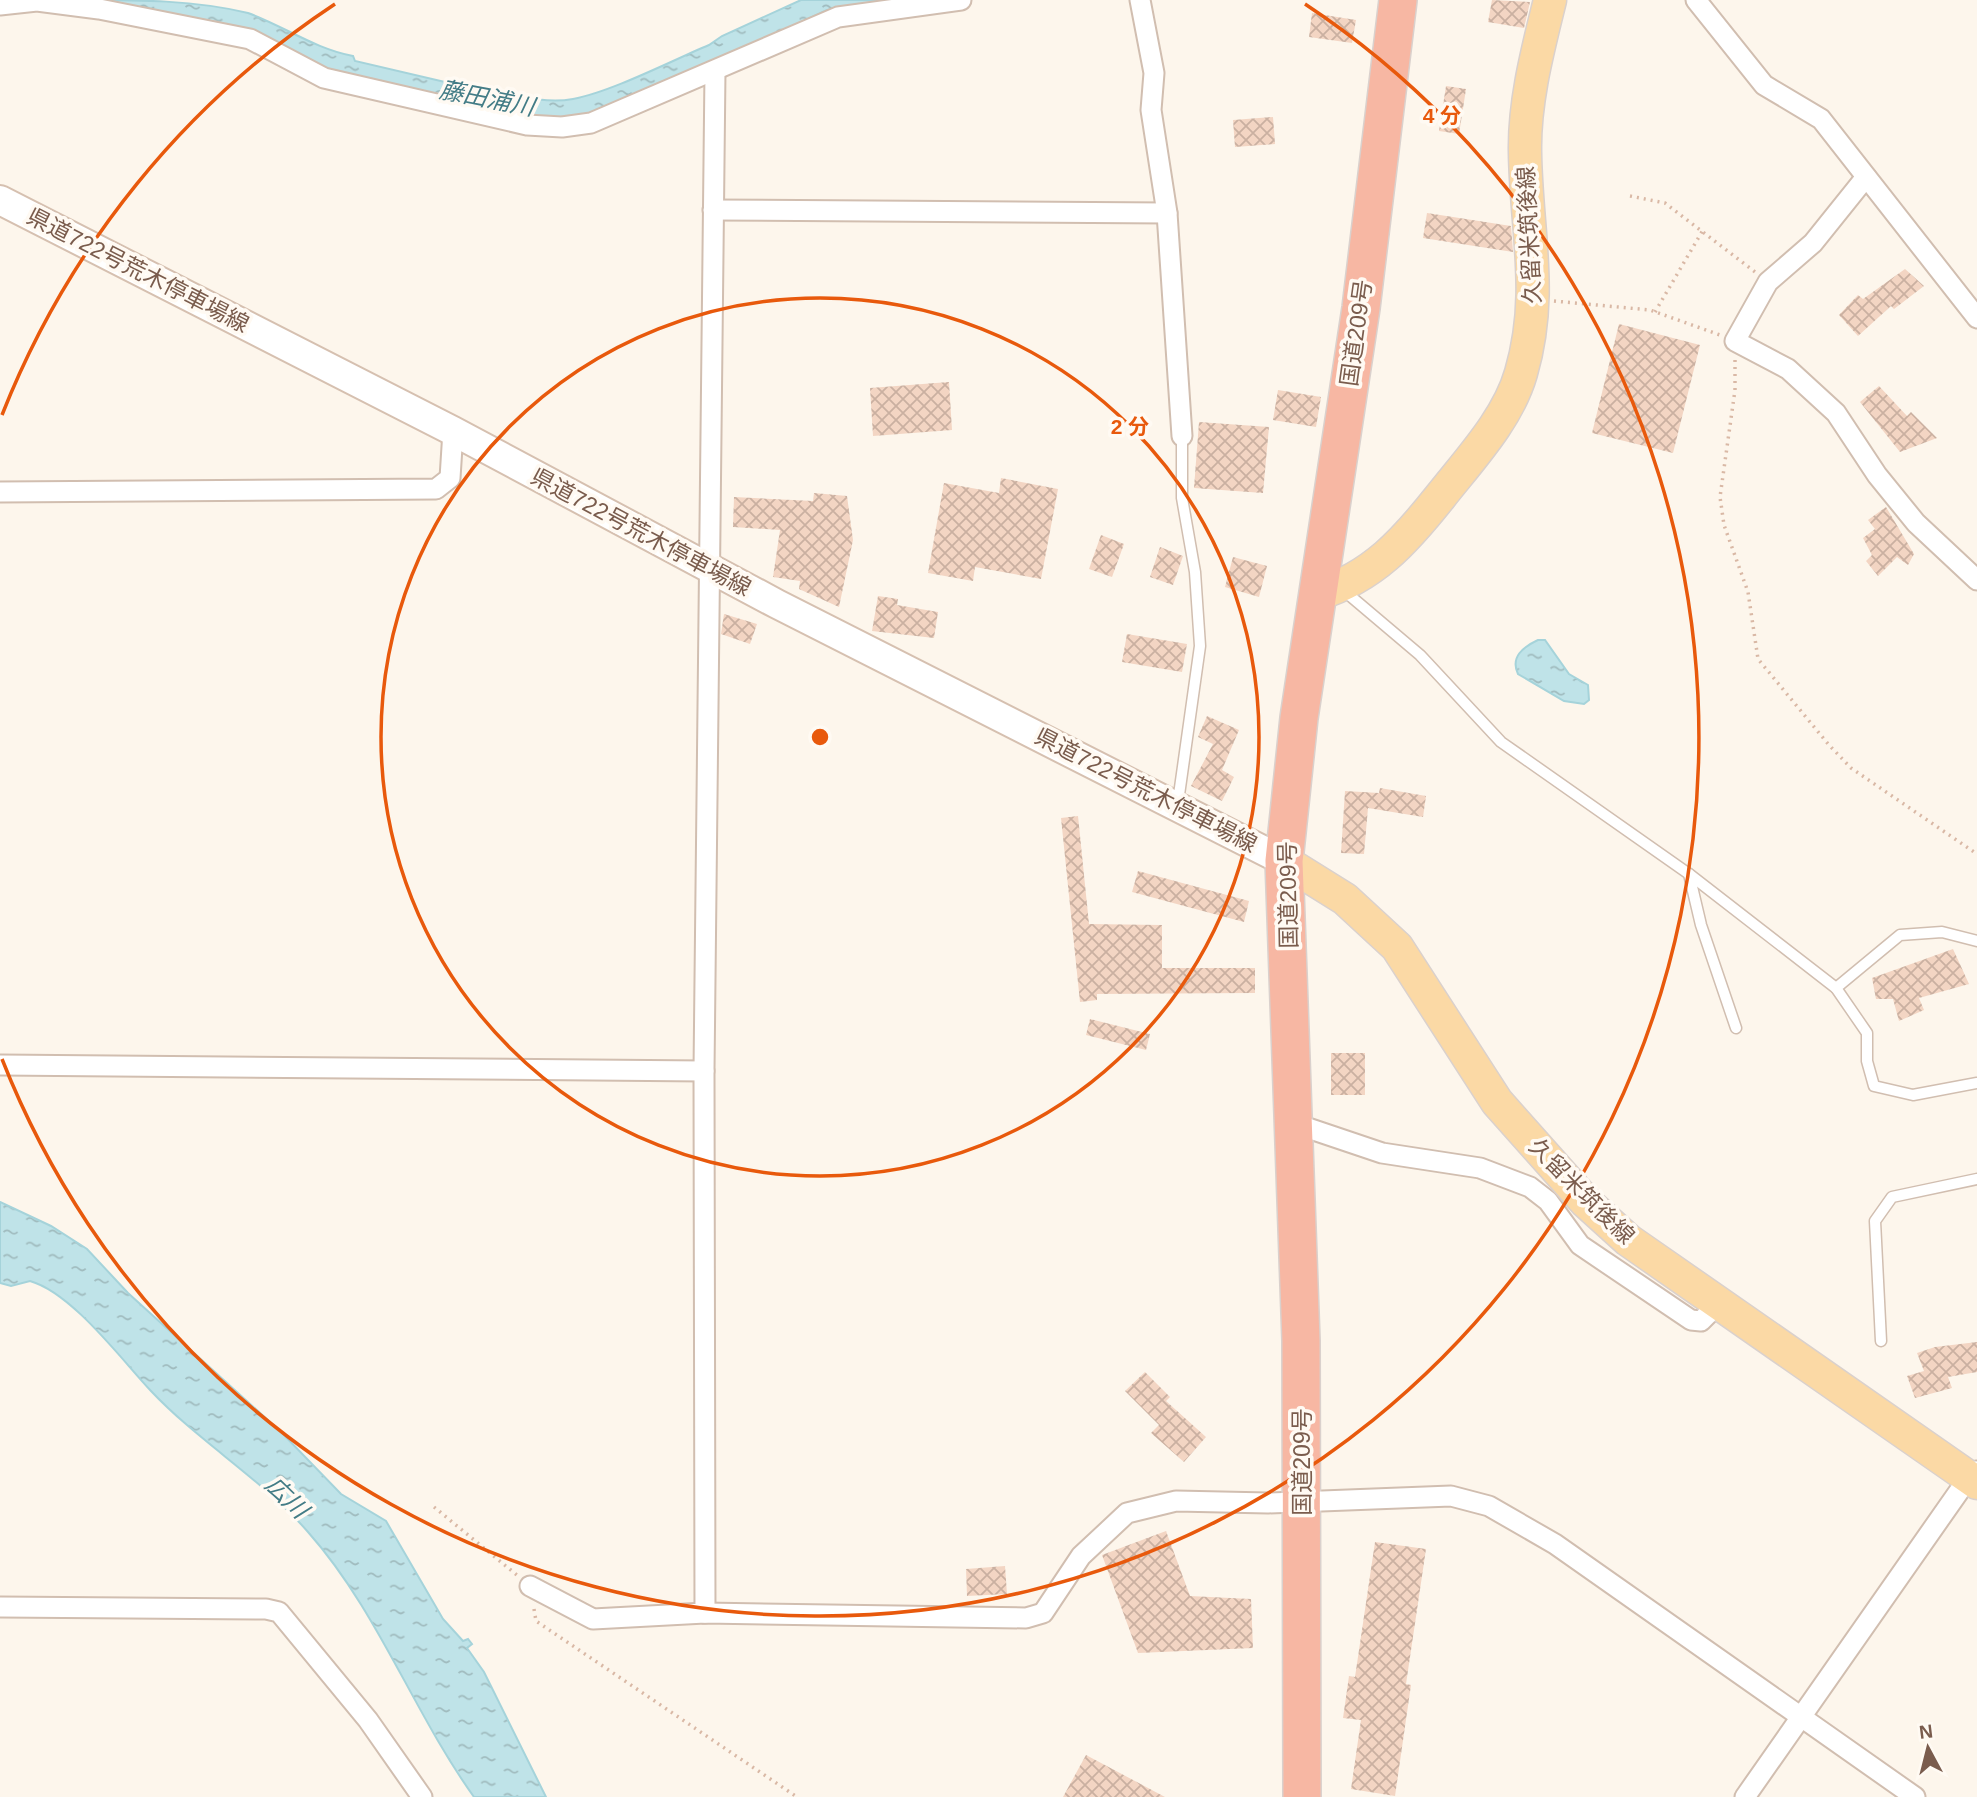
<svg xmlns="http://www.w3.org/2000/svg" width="1977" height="1797" viewBox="0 0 1977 1797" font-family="Arial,'Noto Sans JP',sans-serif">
<defs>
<pattern id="water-ripples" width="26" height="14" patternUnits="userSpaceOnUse" patternTransform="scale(1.75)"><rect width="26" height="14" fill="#bfe3e8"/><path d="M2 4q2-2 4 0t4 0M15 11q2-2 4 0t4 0" fill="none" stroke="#a0bbbe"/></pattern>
<pattern id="building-cross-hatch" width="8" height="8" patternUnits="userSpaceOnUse" patternTransform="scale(1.75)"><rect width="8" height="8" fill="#f3d5c3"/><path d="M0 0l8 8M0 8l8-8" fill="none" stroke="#cab0a1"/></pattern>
</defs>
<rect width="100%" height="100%" fill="#fdf6ec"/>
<!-- water -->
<g fill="url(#water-ripples)" stroke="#a5d3da" stroke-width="2">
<path d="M82,0C138,0 195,0 248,13C284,26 315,49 353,56L355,61L492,93L493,90C520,96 546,104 573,99C611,92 671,61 709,45L722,36L801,0H892L827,10L719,61L590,115L567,119L530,118L325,70Z"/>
<path d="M1538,640H1545L1569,674L1588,685L1589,700L1584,704L1564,701L1518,674C1510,657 1523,647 1538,640Z"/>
<path d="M0,1202L51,1226L87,1249L128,1293L281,1432L341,1494L386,1521L443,1619L463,1641L468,1639L472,1644L467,1648L484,1672L546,1797H474C413,1712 378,1611 308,1532C262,1479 199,1442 151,1391C121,1359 72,1293 30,1281L11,1286L0,1283Z"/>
</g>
<!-- building -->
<g fill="url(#building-cross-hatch)">
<polygon points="1492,0 1530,2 1524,28 1488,22"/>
<polygon points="1312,13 1356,20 1352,43 1309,37"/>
<polygon points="1446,86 1466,89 1459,134 1439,131"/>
<polygon points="1273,117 1275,144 1235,147 1233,120"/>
<polygon points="1427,213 1511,226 1513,252 1423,238"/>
<polygon points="1905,269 1924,286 1894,309 1891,306 1858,336 1839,315 1858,295 1863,299"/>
<polygon points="1619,324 1700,345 1673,453 1592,433"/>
<polygon points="949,382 952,430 873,436 870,388"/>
<polygon points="1879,386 1907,416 1911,412 1937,438 1900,452 1860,402"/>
<polygon points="1278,390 1321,397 1316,427 1273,420"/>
<polygon points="1199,422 1269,427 1263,493 1194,488"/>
<polygon points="1001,478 1058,489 1041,579 975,567 973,581 928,573 944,483 999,493"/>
<polygon points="814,493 847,496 853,540 839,607 799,589 800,581 773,577 780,530 733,527 734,497 813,501"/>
<polygon points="1886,507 1914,554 1908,565 1897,557 1878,576 1866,561 1872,555 1863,538 1875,529 1868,520"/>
<polygon points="1101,535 1124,544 1112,577 1089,569"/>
<polygon points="1160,547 1183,556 1173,585 1150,577"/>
<polygon points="1233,557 1267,566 1259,597 1225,587"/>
<polygon points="878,596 898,599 897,605 938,612 934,638 872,631"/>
<polygon points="724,614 757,624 750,644 721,634"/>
<polygon points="1127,634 1187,644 1182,672 1122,662"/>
<polygon points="1207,716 1239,730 1222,770 1234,777 1222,801 1191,786 1213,744 1198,737"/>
<polygon points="1380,788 1426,796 1423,817 1368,808 1364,854 1341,853 1345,791 1379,793"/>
<polygon points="1078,816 1089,924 1162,925 1162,968 1255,968 1255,993 1097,994 1097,1000 1080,1002 1061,818"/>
<polygon points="1138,871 1249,901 1244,922 1132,892"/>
<polygon points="1953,949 1969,984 1919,998 1924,1010 1899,1021 1893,999 1876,999 1872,978"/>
<polygon points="1090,1019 1150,1034 1146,1050 1086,1035"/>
<rect x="1331" y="1053" width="34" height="42"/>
<polygon points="1977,1342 1977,1372 1948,1377 1952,1388 1915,1398 1907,1376 1924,1371 1917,1353 1935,1347"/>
<polygon points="1145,1372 1170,1397 1166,1401 1206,1437 1184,1462 1151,1433 1159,1425 1125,1391"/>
<polygon points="1166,1531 1190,1596 1251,1599 1253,1648 1138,1653 1102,1555"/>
<polygon points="1375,1542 1426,1549 1406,1684 1411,1685 1395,1796 1351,1789 1361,1720 1343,1718 1349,1676 1355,1677"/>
<polygon points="1005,1566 1007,1594 967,1596 966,1569"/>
<polygon points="1086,1755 1165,1797 1063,1797"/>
</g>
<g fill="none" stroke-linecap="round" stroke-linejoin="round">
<defs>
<g id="lane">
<polyline points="1342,589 1420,655 1501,742 1689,874 1701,925 1736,1028"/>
<polyline points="1178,802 1200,646 1195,572 1182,498 1182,436"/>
<polyline points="1689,874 1836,988"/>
<polyline points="1977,941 1942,932 1900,935 1836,988 1867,1033 1867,1061 1874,1086 1913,1095 1977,1083"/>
<polyline points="1881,1341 1875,1221 1892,1197 1977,1179"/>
</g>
<g id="street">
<polyline points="1140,0 1154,73 1151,110 1167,213 1182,436"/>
<polyline points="1696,0 1764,85 1821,119 1977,318"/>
<polyline points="0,5 37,1 99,9 250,39 324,78 527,125 562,127 591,123 838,17 961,0"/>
<polyline points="1866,177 1813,243 1768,282 1735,341 1788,369 1836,413 1877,475 1916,523 1977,580"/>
<polyline points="713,210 1167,213"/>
<polyline points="0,492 436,489 450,478 453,431"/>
<polyline points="0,1065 704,1071"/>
<polyline points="1293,1123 1382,1153 1480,1168 1530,1187 1548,1201 1580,1245 1691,1320 1701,1321 1719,1303"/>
<polyline points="530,1586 593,1619 705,1613 1026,1618 1043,1613 1081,1556 1127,1513 1176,1501 1268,1503 1451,1496 1489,1506 1555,1544 1915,1797"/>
<polyline points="0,1607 266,1609 279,1612 368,1720 422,1797"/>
<polyline points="705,1613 704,1071 715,71"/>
<polyline points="1745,1797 1969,1477 1976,1471"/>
</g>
<polyline id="secondary" points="0,200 453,431 777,604 1284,861"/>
<g id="primary">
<path d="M1318,594C1373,577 1405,541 1440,497C1469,460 1508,419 1521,373C1544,294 1526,231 1525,152C1524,101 1538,49 1550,0"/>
<polyline points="1284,861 1345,899 1397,947 1497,1102 1586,1202 1628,1240 1977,1483"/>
</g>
<polyline id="highway" points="1302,1797 1301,1341 1284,861 1299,718 1361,308 1398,0"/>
</defs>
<!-- lane casing -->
<use href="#lane" stroke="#d1beb0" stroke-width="13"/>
<!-- street casing -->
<use href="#street" stroke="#d1beb0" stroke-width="23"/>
<!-- secondary casing -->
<use href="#secondary" stroke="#d6c0b0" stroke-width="32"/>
<!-- primary casing -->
<use href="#primary" stroke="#dad1cd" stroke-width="35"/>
<!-- highway casing -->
<use href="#highway" stroke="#dad1cd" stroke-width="40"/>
<!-- path -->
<g stroke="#d9b8a5" stroke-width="3.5" stroke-dasharray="2 5" stroke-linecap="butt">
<polyline points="1630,196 1665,203 1755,272"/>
<polyline points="1554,301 1650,310 1720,335"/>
<polyline points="1655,312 1703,230"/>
<polyline points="1735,360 1735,390 1720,497 1724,525 1748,592 1758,659 1829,745 1851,768 1977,854"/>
<polyline points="434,1507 518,1576"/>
<polyline points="534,1609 536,1621 797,1797"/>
</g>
<!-- lane -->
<use href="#lane" stroke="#fff" stroke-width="10"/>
<!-- street -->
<use href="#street" stroke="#fff" stroke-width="19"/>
<!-- secondary -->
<use href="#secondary" stroke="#fff" stroke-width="28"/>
<!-- primary -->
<use href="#primary" stroke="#fbd9a5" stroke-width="32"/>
<!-- highway -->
<use href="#highway" stroke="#f7b7a3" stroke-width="37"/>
</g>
<!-- distance rings -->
<g fill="none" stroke="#e8590c" stroke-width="3.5">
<circle cx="820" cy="737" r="439"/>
<path d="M2 415A879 879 0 0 1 335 4M1305 4A879 879 0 1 1 2 1059"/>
</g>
<g text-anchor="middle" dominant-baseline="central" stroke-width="7" stroke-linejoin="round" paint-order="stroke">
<!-- street labels -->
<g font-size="23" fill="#7a5c4d" stroke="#fffaf3">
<text transform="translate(1529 235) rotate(-93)">久留米筑後線</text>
<text transform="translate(138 270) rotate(27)">県道722号荒木停車場線</text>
<text transform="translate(1356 333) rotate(-82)">国道209号</text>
<text transform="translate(641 532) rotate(28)">県道722号荒木停車場線</text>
<text transform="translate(1146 790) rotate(27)">県道722号荒木停車場線</text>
<text transform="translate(1288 895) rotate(-91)">国道209号</text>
<text transform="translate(1582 1191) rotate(45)">久留米筑後線</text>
<text transform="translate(1302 1462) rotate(-90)">国道209号</text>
</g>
<!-- water labels -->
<g font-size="24" font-style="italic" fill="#437c86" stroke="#fffaf3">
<text transform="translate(487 98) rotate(11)">藤田浦川</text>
<text transform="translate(287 1497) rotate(44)">広川</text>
</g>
</g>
<circle cx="820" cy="737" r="10" fill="#e8590c" stroke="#fffaf3" stroke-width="3.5"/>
<g font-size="21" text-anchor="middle" font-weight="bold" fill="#e8590c" stroke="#fffaf3" stroke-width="7" stroke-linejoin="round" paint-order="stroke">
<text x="1442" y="123">4 分</text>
<text x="1130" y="434">2 分</text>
</g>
<!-- north arrow -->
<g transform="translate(1928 1748) rotate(353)" stroke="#fffaf3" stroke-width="5" paint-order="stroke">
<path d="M0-5L12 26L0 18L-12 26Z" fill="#7a5c4d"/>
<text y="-10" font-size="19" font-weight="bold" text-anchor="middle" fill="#7a5c4d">N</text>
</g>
</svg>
